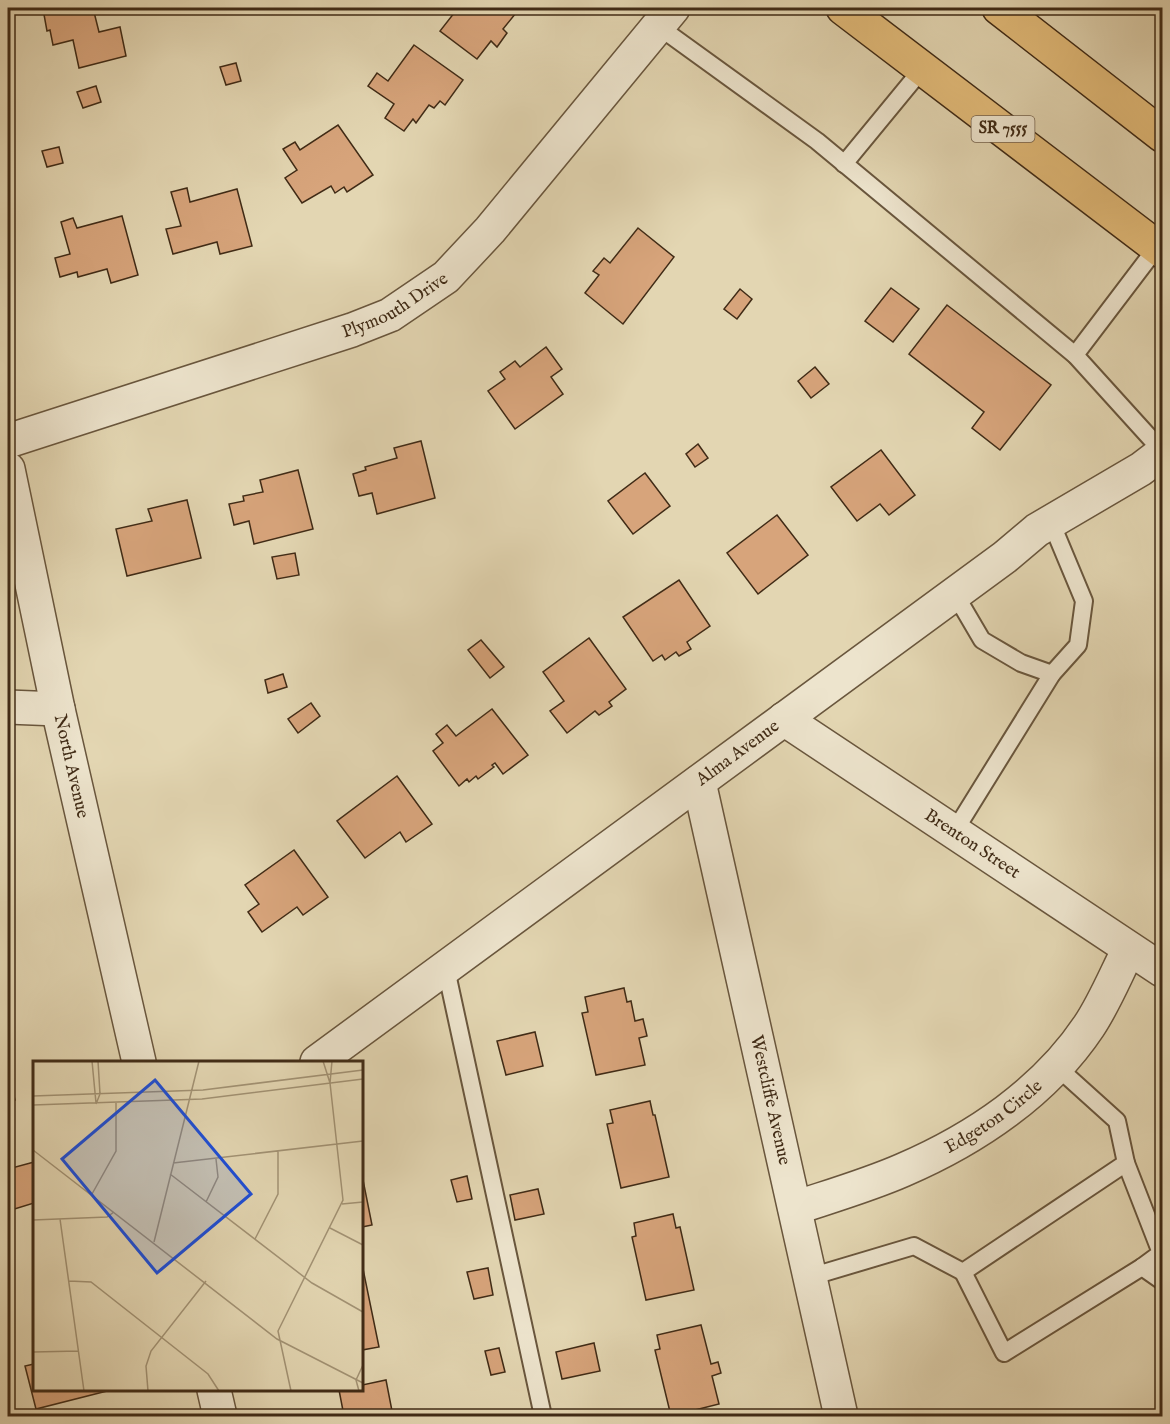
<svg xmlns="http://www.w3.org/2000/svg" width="1170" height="1424" viewBox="0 0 1170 1424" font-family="'IM FELL English',serif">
<rect width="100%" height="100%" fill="#e3d6b2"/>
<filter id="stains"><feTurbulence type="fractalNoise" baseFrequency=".00333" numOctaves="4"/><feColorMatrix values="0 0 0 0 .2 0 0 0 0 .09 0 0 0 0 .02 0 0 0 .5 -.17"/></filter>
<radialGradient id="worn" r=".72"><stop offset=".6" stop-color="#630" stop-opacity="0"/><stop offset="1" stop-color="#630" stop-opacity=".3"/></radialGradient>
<!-- building -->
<g fill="#d7a47b" stroke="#402b16" stroke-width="1.5">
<polygon points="28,8 93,8 99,32 120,27 126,56 79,68 73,40 53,45 50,30 47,31 43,9 29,12"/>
<polygon points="458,8 520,8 503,29 507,33 497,47 491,41 477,59 440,31"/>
<polygon points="414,45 463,80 445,105 440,101 434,108 429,105 416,123 413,119 404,131 385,118 394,104 368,86 377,73 388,81"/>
<polygon points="236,63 241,81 226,85 220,67"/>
<polygon points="96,86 101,102 83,108 77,92"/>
<polygon points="338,125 373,175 347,192 344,187 335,193 331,186 302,203 285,178 297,170 283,149 295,142 300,150"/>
<polygon points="59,147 63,163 47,167 42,151"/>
<polygon points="187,188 190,202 237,189 252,246 220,254 217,242 173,254 166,229 181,226 171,192"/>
<polygon points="122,216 138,275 111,283 107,269 78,277 77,272 60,277 55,258 70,254 61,222 73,218 77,228"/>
<polygon points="638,228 674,257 623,324 585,293 599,275 593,271 604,258 610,263"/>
<polygon points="891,288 919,309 893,342 865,321"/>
<polygon points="740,289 752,299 737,319 724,309"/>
<polygon points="947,305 1051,385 1000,450 972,428 984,412 909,354"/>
<polygon points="546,347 562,369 551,377 563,394 515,429 488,391 505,379 500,372 515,361 520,367"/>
<polygon points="815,367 829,384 811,398 798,381"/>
<polygon points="421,441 435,498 377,514 372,493 359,496 353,474 366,470 365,467 397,458 394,448"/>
<polygon points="698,444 708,458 695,467 686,454"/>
<polygon points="881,450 915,495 889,515 880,504 857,521 831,487"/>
<polygon points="298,470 313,529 254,544 249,521 234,525 229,504 244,501 243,496 263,492 260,480"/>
<polygon points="645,473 670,506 633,534 608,501"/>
<polygon points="187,500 201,558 127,576 116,529 152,521 148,509"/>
<polygon points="777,515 808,555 758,594 727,553"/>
<polygon points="295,553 299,575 277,579 272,557"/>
<polygon points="679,580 710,626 687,642 691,649 679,656 676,652 665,660 662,655 653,661 623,617"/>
<polygon points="589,638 626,689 609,702 612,706 599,715 595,711 567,733 550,711 564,701 543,672"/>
<polygon points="481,640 504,667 490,678 468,650"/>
<polygon points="283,674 287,687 268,693 265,680"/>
<polygon points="311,703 320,716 298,733 288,719"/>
<polygon points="492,709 528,755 503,774 495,763 492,765 494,767 478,779 476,776 469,782 467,779 459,786 433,751 443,743 436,734 447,725 456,736"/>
<polygon points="397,776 432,824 406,842 400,832 365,858 337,821"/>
<polygon points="294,850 328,897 303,915 297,907 262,932 248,912 259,904 245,885"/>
<polygon points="624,988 627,1002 631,1001 635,1021 643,1019 647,1036 639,1038 645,1065 596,1075 582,1013 588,1012 585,997"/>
<polygon points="535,1032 543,1066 506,1075 497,1041"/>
<polygon points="8,1072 15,1100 8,1102"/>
<polygon points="650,1101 653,1115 655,1115 669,1177 621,1188 607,1124 613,1123 610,1110"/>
<polygon points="34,1162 34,1203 8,1211 8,1169"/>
<polygon points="362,1175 372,1225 362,1227"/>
<polygon points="467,1176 472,1199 457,1202 451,1180"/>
<polygon points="538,1189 544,1214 515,1220 510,1195"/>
<polygon points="673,1214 676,1228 680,1227 694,1290 646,1300 632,1237 636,1236 634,1223"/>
<polygon points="362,1264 379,1347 362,1350"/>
<polygon points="488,1268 493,1295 474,1299 467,1272"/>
<polygon points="701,1325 711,1364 718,1362 721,1373 712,1376 719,1404 671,1416 655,1350 660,1349 657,1335"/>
<polygon points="594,1343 600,1371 562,1379 556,1352"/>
<polygon points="499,1348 505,1372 491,1375 485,1351"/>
<polygon points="34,1364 34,1390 111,1390 36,1409 25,1366"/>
<polygon points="386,1380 393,1416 344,1416 339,1390 362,1390 362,1385"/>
</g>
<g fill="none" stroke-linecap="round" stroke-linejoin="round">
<defs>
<g id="service">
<polyline points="658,26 817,141 1075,355 1162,451"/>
<polyline points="844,164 923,68"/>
<polyline points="1075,355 1157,247"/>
<polyline points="955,594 982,640 1021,663 1052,674"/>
<polyline points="954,832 1052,674 1078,645 1084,601 1051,522"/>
<polyline points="446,969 543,1416"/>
<polyline points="1142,1267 1162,1281"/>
<polyline points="963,1272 1004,1353 1142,1267 1161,1253 1126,1163"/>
<polyline points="810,1277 914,1246 963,1272 1126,1163 1117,1121 1056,1066"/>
</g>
<g id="minor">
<path id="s1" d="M8,441L352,330L390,315L446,277L490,230L673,8"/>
<polyline points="8,707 58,709"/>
<path id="s2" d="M784,719L1162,970"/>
<path id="s3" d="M699,782L841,1416"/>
<path id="s4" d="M317,1062L1005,557L1037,530L1141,469L1162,453"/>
<path id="s5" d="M795,1208C831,1196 869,1185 903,1170C975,1139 1045,1092 1089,1026C1105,1002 1116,974 1129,949"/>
</g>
<g id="tertiary">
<path id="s6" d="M8,469L58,709L139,1062"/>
<polyline points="214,1390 220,1416"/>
</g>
<g id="primary">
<polyline points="843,8 1162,251"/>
<polyline points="999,8 1162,135"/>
</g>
</defs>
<!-- service casing -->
<use href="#service" stroke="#69563d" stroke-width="20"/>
<!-- minor casing -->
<use href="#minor" stroke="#69563d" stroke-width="36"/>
<!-- tertiary casing -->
<use href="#tertiary" stroke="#69563d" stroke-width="36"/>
<!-- primary casing -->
<use href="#primary" stroke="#402b16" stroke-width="36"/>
<!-- service -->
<use href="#service" stroke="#ede4cd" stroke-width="16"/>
<!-- minor -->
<use href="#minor" stroke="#ede4cd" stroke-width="33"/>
<!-- tertiary -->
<use href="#tertiary" stroke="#ede4cd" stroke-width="33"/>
<!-- primary -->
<use href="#primary" stroke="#e2bb79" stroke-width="33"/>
</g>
<g text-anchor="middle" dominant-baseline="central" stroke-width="4.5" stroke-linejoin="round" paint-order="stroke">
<!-- shield labels -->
<rect fill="#ede4cd" stroke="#74624d" stroke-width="1.5" x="971.5" y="116" width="63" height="26" rx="4.5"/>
<g font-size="16" font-weight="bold" fill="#402b16">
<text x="1003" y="129">SR 7555</text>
</g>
<!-- street labels -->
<g font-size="18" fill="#402b16" stroke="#ede4cd">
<text stroke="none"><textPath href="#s1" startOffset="411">Plymouth Drive</textPath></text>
<text stroke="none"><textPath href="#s4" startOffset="522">Alma Avenue</textPath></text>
<text stroke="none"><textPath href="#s6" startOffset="304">North Avenue</textPath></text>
<text stroke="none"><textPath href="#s2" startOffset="226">Brenton Street</textPath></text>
<text stroke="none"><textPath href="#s3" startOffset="326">Westcliffe Avenue</textPath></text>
<text stroke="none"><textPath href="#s5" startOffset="220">Edgeton Circle</textPath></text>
</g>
</g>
<!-- overview -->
<g transform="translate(33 1061)">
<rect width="330" height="330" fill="#e3d6b2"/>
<path fill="none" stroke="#a29274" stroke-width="1.5" d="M59,0L63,42M290,0L297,22M0,35L170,29L330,9M63,43L67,33L65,0M0,44L169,38L330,18M0,89L244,278L330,322M140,102L330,80M137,113L279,222L330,251M59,133L83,90V42M173,141L185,116L183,98M309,143L330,141M27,158L51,330M0,159L74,156L81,151M297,167L330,184M222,178L245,133V90M121,181L166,0M36,220L58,221L175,313L186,330M0,291L46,290M115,330L113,305L118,290L173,220M258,330L245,270L310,139L297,22L299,0M326,330L323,319L330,304"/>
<path fill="#1d4ed8" fill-opacity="0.15" stroke="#1d4ed8" stroke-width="3" d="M122,19L218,133L124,212L29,98Z"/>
<rect width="330" height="330" fill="none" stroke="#402b16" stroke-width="3"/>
</g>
<!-- margin -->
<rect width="1170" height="1424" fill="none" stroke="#e3d6b2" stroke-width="30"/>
<rect x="9" y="9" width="1152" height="1406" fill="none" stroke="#402b16" stroke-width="3"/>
<rect x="15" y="15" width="1140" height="1394" fill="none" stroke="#402b16" stroke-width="1.5"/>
<rect width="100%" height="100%" filter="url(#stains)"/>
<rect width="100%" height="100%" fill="url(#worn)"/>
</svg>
